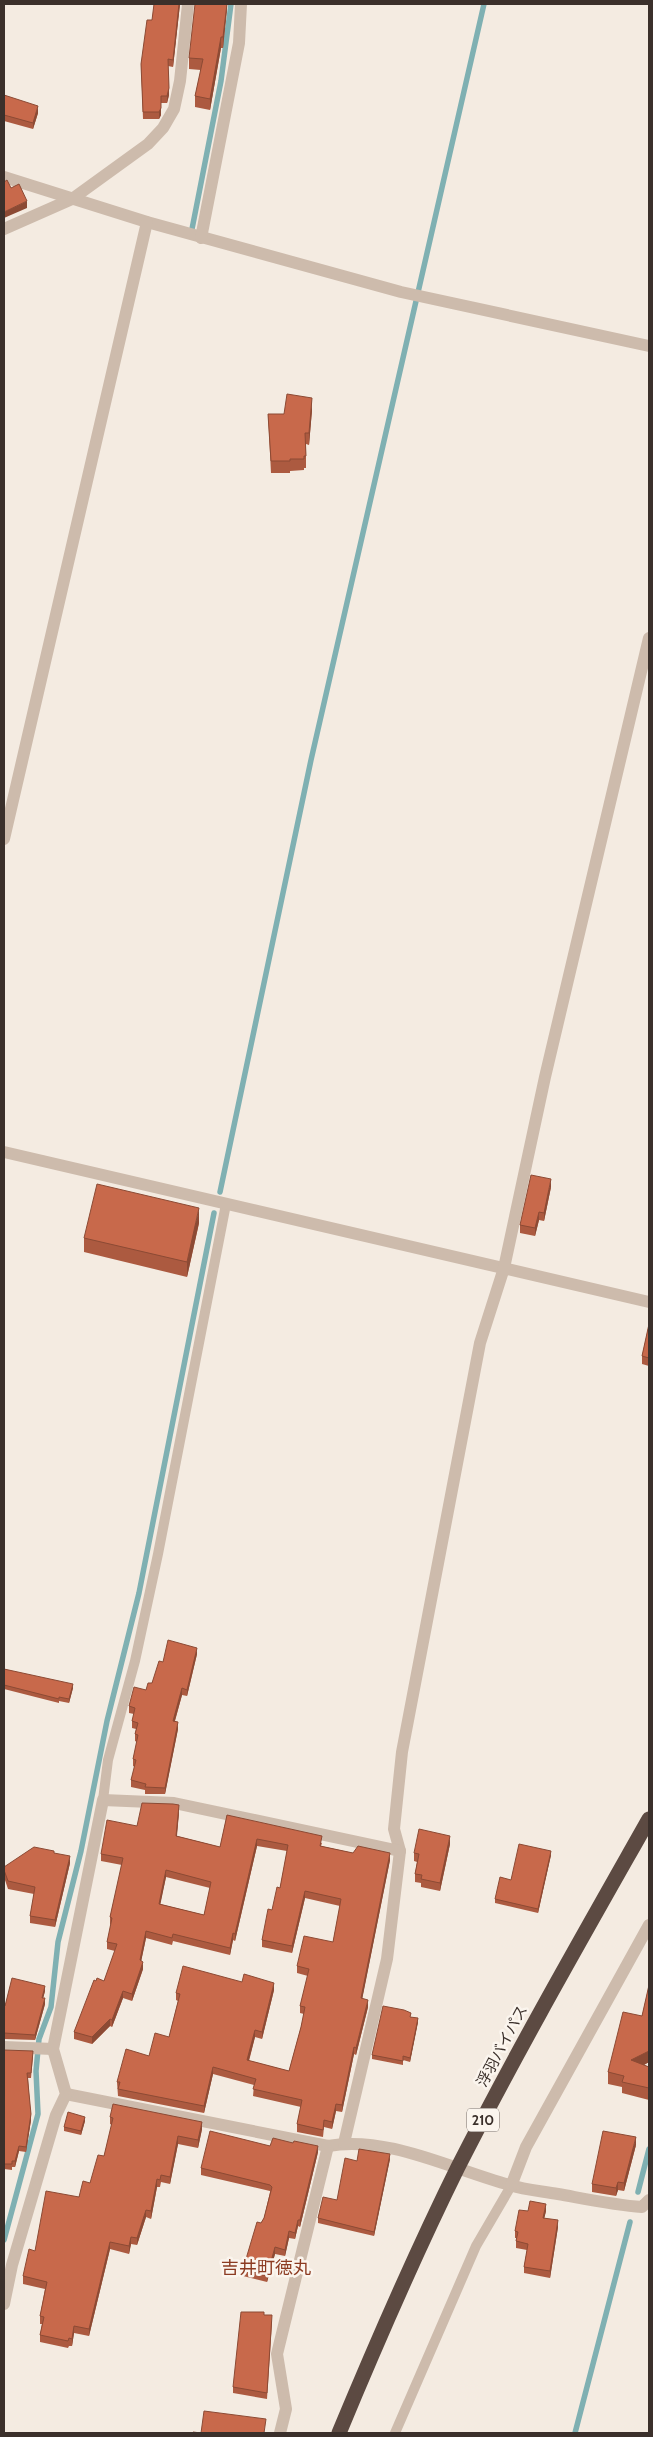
<svg xmlns="http://www.w3.org/2000/svg" width="653" height="2437" viewBox="0 0 653 2437" font-family="Cabin,'Noto Sans JP',sans-serif">
<rect width="100%" height="100%" fill="#f4ebe1"/>
<g fill="none" stroke-linecap="round" stroke-linejoin="round">
<!-- stream -->
<g stroke="#7fb0b2" stroke-width="5.5">
<polyline points="192,229 221,81 231,4"/>
<polyline points="220,1192 311,760 484,4"/>
<polyline points="638,2192 649,2149"/>
<polyline points="4,2240 38,2114 36,2071 39,2039 51,2007 58,1942 81,1851 107,1721 139,1593 214,1213"/>
<polyline points="575,2433 630,2222"/>
</g>
<!-- lane -->
<g stroke="#cdbbac" stroke-width="10">
<polyline points="103,1800 108,1760 135,1661 158,1554 226,1204"/>
<polyline points="395,2433 476,2246 511,2186"/>
</g>
<!-- street -->
<g stroke="#cdbbac" stroke-width="12">
<polyline points="4,177 147,222 401,292 649,346"/>
<polyline points="4,229 72,199 148,144 163,128 174,109 180,81 188,4"/>
<polyline points="201,238 239,43 241,4"/>
<polyline points="4,839 147,222"/>
<polyline points="4,1152 649,1302"/>
<polyline points="4,2047 53,2049"/>
<path d="M66,2094L328,2146C388,2135 453,2170 510,2185C525,2190 542,2191 558,2194C586,2199 614,2205 642,2207L649,2200"/>
<polyline points="344,2143 387,1959 400,1851 394,1829 402,1752 480,1343 504,1268 545,1077 649,638"/>
<polyline points="511,2186 526,2147 649,1925"/>
<polyline points="4,2304 12,2265 56,2115 66,2094 53,2049 103,1800 174,1803 400,1851"/>
<polyline points="280,2433 286,2409 277,2354 328,2146"/>
</g>
<!-- highway -->
<path stroke="#5c4a42" stroke-width="15" d="M339,2433C376,2344 415,2254 458,2167C518,2049 584,1934 649,1819"/>
</g>
<!-- wall -->
<g fill="#ac5a40" fill-rule="evenodd">
<polygon points="180,4 173,67 168,66 169,95 167,103 161,103 161,115 159,119 143,119 141,64 152,20"/>
<polygon points="227,4 223,48 221,48 210,110 195,107 195,96 201,70 189,69 189,58"/>
<polygon points="4,95 38,113 33,129 4,121"/>
<polygon points="312,410 309,445 306,444 306,468 304,468 304,470 290,471 290,473 271,473 268,414 284,414"/>
<polygon points="551,1187 544,1221 539,1220 535,1236 520,1233 520,1225"/>
<polygon points="199,1223 187,1277 84,1252 84,1238"/>
<polygon points="649,1324 649,1366 642,1364 642,1356"/>
<polygon points="197,1654 187,1696 182,1695 175,1721 178,1729 165,1794 145,1794 145,1790 131,1787 131,1780 135,1767 133,1766 133,1759 137,1742 135,1741 135,1734 136,1729 132,1728 132,1721 134,1714 129,1713 129,1706 146,1690 152,1683 163,1662"/>
<polygon points="4,1669 73,1688 69,1703 59,1701 59,1703 4,1689"/>
<path d="M179,1812L177,1836L220,1847L227,1815L322,1843L321,1846L353,1853L390,1860L362,1999L368,2007L356,2055L354,2054L342,2112L336,2111L332,2129L324,2127L323,2137L297,2132V2124L301,2107L253,2096L254,2085L213,2074L204,2113L118,2096L117,2082L149,2056L169,2037L178,2001L176,2000V1993L274,1990L262,2039L255,2037L249,2061L289,2071L301,2027L304,2014L300,2013V2006L308,1976L297,1973V1966L333,1942L340,1906L305,1898L292,1953L262,1947V1940L280,1888L287,1851L257,1846L235,1941L233,1940L230,1955L173,1941L172,1945L146,1938L141,1961L143,1969L132,2001L123,1998L112,2027L110,2026L92,2044L74,2039V2032L96,1981H104L115,1951L107,1949V1942L111,1925L110,1924V1917L122,1865L101,1861V1854L137,1826ZM166,1877L210,1888L204,1915L160,1904Z"/>
<polygon points="450,1844 440,1891 421,1887 421,1883 415,1882 415,1874 417,1862 414,1861 414,1853"/>
<polygon points="54,1853 70,1863 55,1927 30,1923 30,1916 34,1894 8,1889 4,1877 4,1867"/>
<polygon points="551,1855 538,1913 495,1903 495,1899 511,1880"/>
<polygon points="649,1985 649,2062 644,2065 649,2067 649,2100 622,2093 622,2087 608,2084 608,2072 642,2016"/>
<polygon points="45,1991 43,1998 45,2004 35,2040 4,2039 4,2006"/>
<polygon points="411,2017 418,2022 410,2062 403,2060 403,2065 372,2059 372,2055"/>
<polygon points="4,2050 33,2056 31,2078 28,2078 31,2120 26,2152 19,2151 15,2167 12,2167 12,2170 4,2169"/>
<polygon points="110,2117 202,2129 198,2148 178,2144 170,2184 161,2182 160,2187 157,2187 151,2219 146,2217 137,2245 131,2244 129,2254 110,2249 89,2336 74,2333 72,2346 69,2346 68,2348 40,2342 40,2335 42,2324 40,2324 40,2316 45,2289 23,2284 23,2276 35,2251 90,2183 104,2156 112,2125 110,2124"/>
<polygon points="85,2121 81,2135 64,2131 64,2127"/>
<polygon points="636,2145 624,2191 618,2190 616,2196 592,2192 592,2184"/>
<polygon points="270,2146 318,2152 300,2227 298,2226 295,2239 289,2238 285,2256 275,2254 267,2282 243,2276 243,2269 261,2223 264,2218 270,2192 270,2191 201,2175 201,2168"/>
<polygon points="390,2159 374,2236 318,2223 318,2218 337,2200 357,2161"/>
<polygon points="528,2211 546,2211 544,2218 558,2227 550,2278 524,2273 524,2267 527,2250 516,2248 516,2238 515,2238 515,2231"/>
<polygon points="264,2315 272,2322 267,2399 233,2393 233,2387"/>
</g>
<!-- shaded-wall -->
<g fill="#8c4a34">
<polygon points="179,4 180,4 173,67 173,60"/>
<polygon points="227,4 227,10 223,48 223,37"/>
<polygon points="221,37 221,48 210,110 210,99"/>
<polygon points="169,88 169,95 167,103 167,96"/>
<polygon points="38,106 38,113 33,129 33,123"/>
<polygon points="161,108 161,115 159,119 159,112"/>
<polygon points="27,201 27,208 4,218 4,212"/>
<polygon points="312,398 312,410 309,445 309,433"/>
<polygon points="551,1179 551,1187 544,1221 544,1213"/>
<polygon points="199,1208 199,1223 187,1277 187,1262"/>
<polygon points="539,1212 539,1220 535,1236 535,1228"/>
<polygon points="197,1648 197,1654 187,1696 187,1690"/>
<polygon points="73,1684 73,1688 69,1703 69,1699"/>
<polygon points="182,1688 182,1695 173,1727 173,1721"/>
<polygon points="178,1722 178,1729 165,1794 165,1788"/>
<polygon points="179,1805 179,1812 176,1843 176,1836"/>
<polygon points="450,1836 450,1844 440,1891 440,1883"/>
<polygon points="257,1839 257,1846 235,1941 235,1934"/>
<polygon points="551,1851 551,1855 538,1913 538,1909"/>
<polygon points="390,1853 390,1860 361,2005 361,1998"/>
<polygon points="70,1856 70,1863 55,1927 55,1920"/>
<polygon points="166,1870 166,1877 159,1911 159,1904"/>
<polygon points="305,1891 305,1898 292,1953 292,1946"/>
<polygon points="146,1931 146,1938 140,1967 140,1960"/>
<polygon points="233,1933 233,1940 230,1955 230,1948"/>
<polygon points="143,1962 143,1969 132,2001 132,1994"/>
<polygon points="274,1983 274,1990 262,2039 262,2032"/>
<polygon points="45,1986 45,1991 42,2003 42,1998"/>
<polygon points="123,1991 123,1998 112,2027 112,2020"/>
<polygon points="45,1998 45,2004 35,2040 35,2035"/>
<polygon points="368,2000 368,2007 356,2055 356,2048"/>
<polygon points="418,2018 418,2022 410,2062 410,2058"/>
<polygon points="110,2019 110,2026 92,2044 92,2037"/>
<polygon points="255,2030 255,2037 247,2067 247,2060"/>
<polygon points="354,2047 354,2054 342,2112 342,2105"/>
<polygon points="649,2051 649,2062 631,2072 631,2060"/>
<polygon points="213,2067 213,2074 204,2113 204,2106"/>
<polygon points="336,2104 336,2111 332,2129 332,2122"/>
<polygon points="31,2114 31,2120 26,2152 26,2147"/>
<polygon points="85,2117 85,2121 81,2135 81,2131"/>
<polygon points="202,2122 202,2129 198,2148 198,2140"/>
<polygon points="178,2136 178,2144 170,2184 170,2177"/>
<polygon points="636,2137 636,2145 624,2191 624,2183"/>
<polygon points="19,2146 19,2151 15,2167 15,2161"/>
<polygon points="318,2146 318,2152 300,2227 300,2220"/>
<polygon points="390,2154 390,2159 374,2236 374,2232"/>
<polygon points="157,2179 157,2187 151,2219 151,2211"/>
<polygon points="618,2182 618,2190 616,2196 616,2188"/>
<polygon points="546,2204 546,2211 543,2224 543,2218"/>
<polygon points="146,2210 146,2217 137,2245 137,2238"/>
<polygon points="298,2220 298,2226 295,2239 295,2233"/>
<polygon points="558,2220 558,2227 550,2278 550,2271"/>
<polygon points="289,2231 289,2238 285,2256 285,2250"/>
<polygon points="131,2237 131,2244 129,2254 129,2246"/>
<polygon points="110,2242 110,2249 89,2336 89,2329"/>
<polygon points="275,2247 275,2254 267,2282 267,2276"/>
<polygon points="74,2326 74,2333 72,2346 72,2339"/>
</g>
<!-- building -->
<g fill="#c8694b" stroke="#8c4a34" fill-rule="evenodd">
<polygon points="154,4 179,4 173,60 168,59 169,88 167,96 161,96 161,108 159,112 143,112 141,64 147,20 152,20"/>
<polygon points="195,4 227,4 223,37 221,37 210,99 195,96 203,59 189,58"/>
<polygon points="4,95 38,106 33,123 4,115"/>
<polygon points="7,180 11,188 19,184 27,201 4,212 4,182"/>
<polygon points="287,394 312,398 309,433 305,433 306,456 304,456 304,459 290,459 290,461 271,461 268,414 284,414"/>
<polygon points="531,1175 551,1179 544,1213 539,1212 535,1228 520,1225"/>
<polygon points="97,1184 199,1208 187,1262 84,1238"/>
<polygon points="649,1324 649,1358 642,1356"/>
<polygon points="168,1640 197,1648 187,1690 182,1688 173,1721 178,1722 165,1788 145,1787 146,1784 131,1780 136,1760 133,1759 138,1735 135,1734 138,1723 132,1721 135,1708 129,1706 134,1687 146,1690 148,1683 152,1683 159,1661 163,1662"/>
<polygon points="4,1669 73,1684 69,1699 59,1697 59,1699 4,1685"/>
<path d="M142,1803L173,1804L179,1805L176,1836L220,1847L227,1815L322,1836L320,1846L353,1853L358,1846L390,1853L361,1998L368,2000L356,2048L354,2047L342,2105L336,2104L332,2122L324,2120L323,2130L297,2124L302,2100L253,2089L256,2079L213,2067L204,2106L118,2089L120,2082H117L126,2049L149,2056L155,2033L169,2037L180,1994L176,1993L183,1966L242,1982L244,1974L274,1983L262,2032L255,2030L247,2060L289,2071L301,2027L305,2007L300,2006L309,1969L297,1966L304,1936L333,1942L341,1899L305,1891L292,1946L262,1940L268,1909L272,1910L277,1887L280,1888L288,1845L257,1839L235,1934L233,1933L230,1948L173,1934L172,1938L146,1931L140,1960L143,1962L132,1994L123,1991L112,2020L110,2019L92,2037L74,2032L94,1980L96,1981L97,1978L104,1981L117,1944L107,1942L112,1918L110,1917L123,1858L101,1854L107,1820L137,1826ZM166,1870L211,1882L204,1915L159,1904Z"/>
<polygon points="419,1829 450,1836 440,1883 421,1879 422,1875 415,1874 419,1854 414,1853"/>
<polygon points="519,1844 551,1851 538,1909 495,1899 500,1877 511,1880"/>
<polygon points="34,1847 54,1851 54,1853 70,1856 55,1920 30,1916 35,1887 8,1881 4,1870 4,1867"/>
<polygon points="12,1978 45,1986 42,1998 45,1998 35,2035 4,2033 4,2006 5,2006"/>
<polygon points="649,1985 649,2051 631,2060 649,2067 649,2088 622,2082 624,2076 608,2072 623,2012 642,2016"/>
<polygon points="383,2006 404,2010 411,2013 410,2017 418,2018 410,2058 403,2056 403,2061 372,2055"/>
<polygon points="4,2050 33,2051 31,2073 27,2073 31,2114 26,2147 19,2146 15,2161 12,2161 12,2164 4,2164"/>
<polygon points="113,2104 202,2122 198,2140 178,2136 170,2177 161,2175 160,2180 157,2179 151,2211 146,2210 137,2238 131,2237 129,2246 110,2242 89,2329 74,2326 72,2339 69,2338 68,2341 40,2335 44,2317 40,2316 47,2282 23,2276 29,2249 35,2251 46,2191 79,2197 83,2181 90,2183 98,2155 104,2156 113,2118 110,2117"/>
<polygon points="68,2112 85,2117 81,2131 64,2127"/>
<polygon points="210,2131 270,2146 273,2138 293,2143 294,2141 318,2146 300,2220 298,2220 295,2233 289,2231 285,2250 275,2247 267,2276 243,2269 257,2222 261,2223 264,2218 272,2187 270,2185 201,2168"/>
<polygon points="603,2131 636,2137 624,2183 618,2182 616,2188 592,2184"/>
<polygon points="359,2149 390,2154 374,2232 318,2218 323,2197 337,2200 345,2158 357,2161"/>
<polygon points="530,2201 546,2204 543,2218 558,2220 550,2271 524,2267 528,2244 516,2241 518,2232 515,2231 519,2210 528,2211"/>
<polygon points="241,2312 264,2312 264,2315 272,2315 267,2393 233,2387"/>
<polygon points="204,2411 266,2419 264,2433 193,2433 193,2432 201,2433"/>
</g>
<g text-anchor="middle" dominant-baseline="central" stroke-width="5" stroke-linejoin="round" paint-order="stroke">
<!-- shield labels -->
<rect fill="#fbf5ee" stroke="#756b66" stroke-width="1" x="467" y="2108.5" width="32" height="23" rx="4"/>
<g font-size="14" font-weight="bold" fill="#3b302b">
<text x="483" y="2120">210</text>
</g>
<!-- street labels -->
<g font-size="15" fill="#3b302b" stroke="#fbf5ee">
<text transform="translate(502 2046) rotate(-62)">浮羽バイパス</text>
</g>
<!-- quarter labels -->
<g font-size="18" fill="#8c3b22" stroke="#fbf5ee">
<text x="266" y="2268">吉井町徳丸</text>
</g>
</g>
<!-- border -->
<rect width="653" height="2437" fill="none" stroke="#3b302b" stroke-width="10"/>
</svg>
